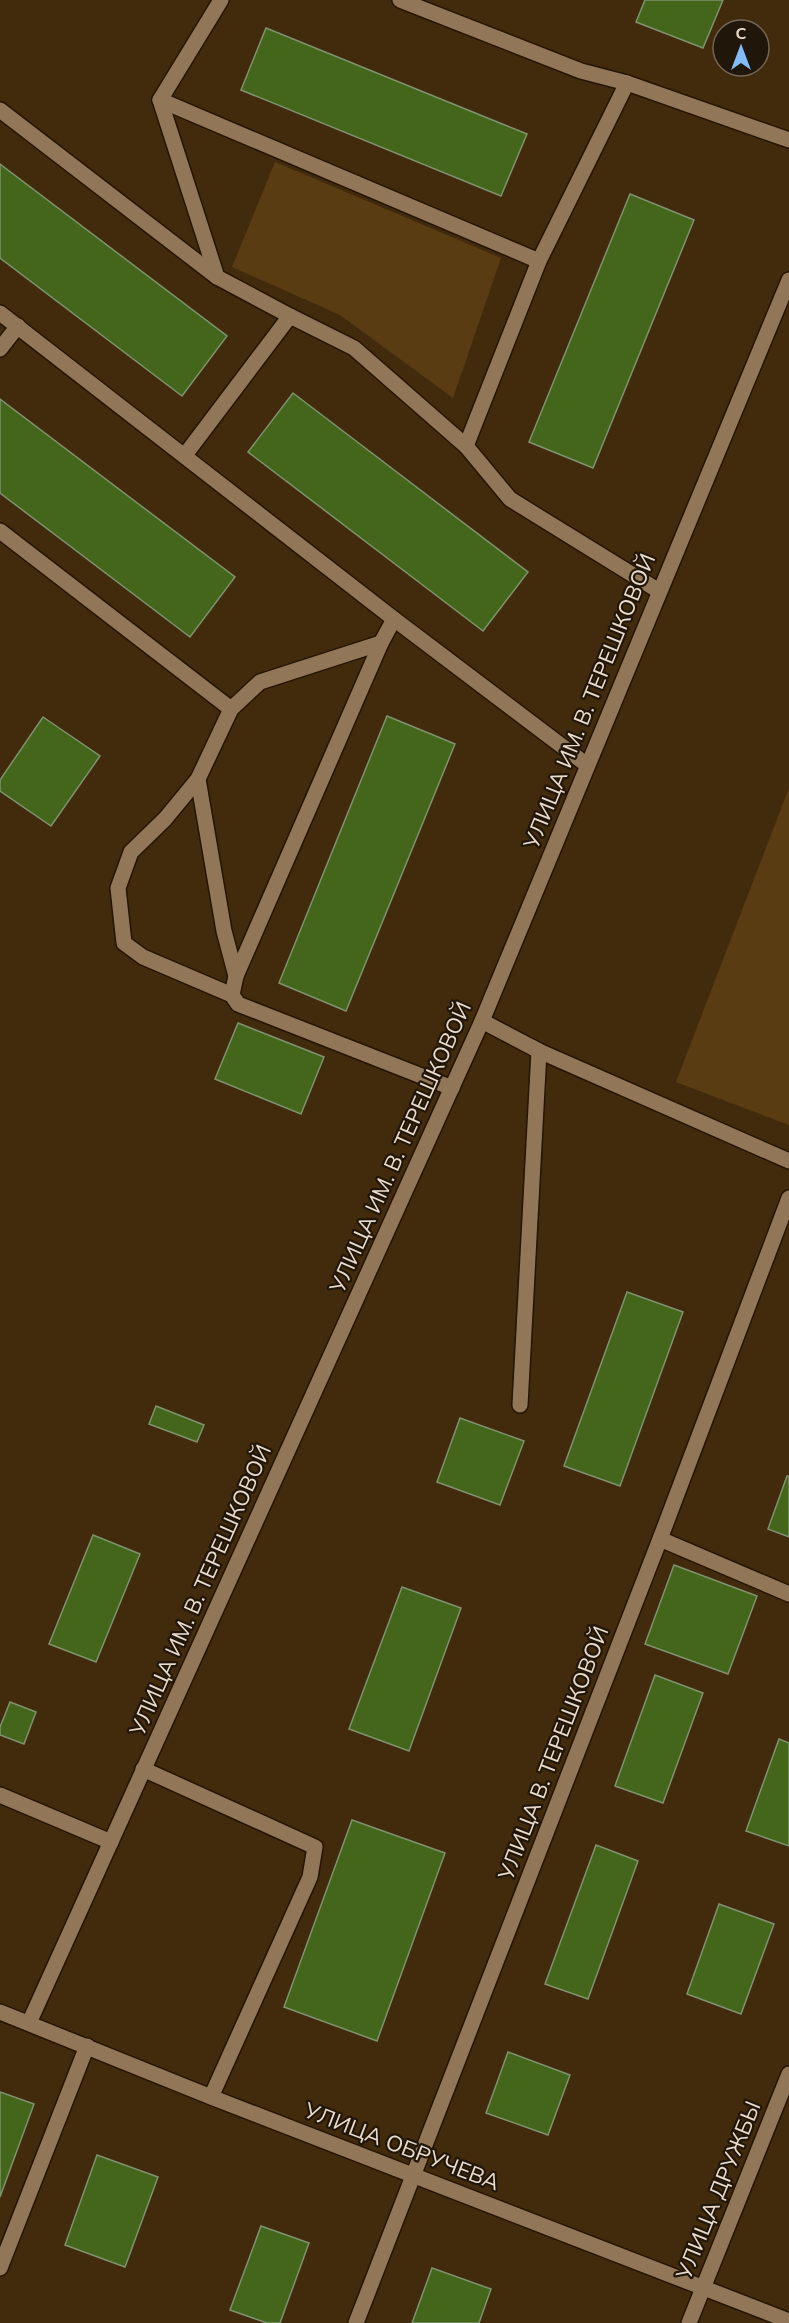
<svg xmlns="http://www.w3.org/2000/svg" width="789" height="2323" viewBox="0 0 789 2323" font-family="Mulish,sans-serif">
<rect width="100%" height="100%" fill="#422b0d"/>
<!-- green -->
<g fill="#5a3c12">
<polygon points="275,162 501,258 453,398 340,315 232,267"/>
<polygon points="789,788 789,1125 676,1082"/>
</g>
<!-- building -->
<g fill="#43661b" stroke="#7f926f" stroke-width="1.5">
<polygon points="645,0 723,0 703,48 636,22"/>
<polygon points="266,28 527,134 501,196 241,90"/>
<polygon points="0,164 227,336 182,396 0,258"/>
<polygon points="630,194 694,220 593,468 529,442"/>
<polygon points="293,393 528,572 483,631 248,452"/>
<polygon points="0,399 235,577 190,637 0,493"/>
<polygon points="387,716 455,744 346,1011 279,983"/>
<polygon points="43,717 100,756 51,826 0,791 0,780"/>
<polygon points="238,1023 324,1057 301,1114 215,1079"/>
<polygon points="627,1292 683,1312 620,1486 564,1466"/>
<polygon points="156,1406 204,1425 197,1442 149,1424"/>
<polygon points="460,1418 524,1441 500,1505 437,1482"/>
<polygon points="787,1476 789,1476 789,1537 768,1529"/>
<polygon points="93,1535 140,1554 96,1662 49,1644"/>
<polygon points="674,1565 757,1596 728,1674 645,1644"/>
<polygon points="402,1587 461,1608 409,1751 349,1729"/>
<polygon points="655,1675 703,1693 663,1803 615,1786"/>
<polygon points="10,1702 36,1712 24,1744 0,1735 0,1727"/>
<polygon points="779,1739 789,1743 789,1846 746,1831"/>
<polygon points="352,1820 445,1853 377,2041 284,2007"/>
<polygon points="596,1845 638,1861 588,1999 545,1984"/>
<polygon points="719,1904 774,1924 741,2014 687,1994"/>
<polygon points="508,2052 570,2075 548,2135 486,2113"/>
<polygon points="0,2092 34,2104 0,2197"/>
<polygon points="97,2155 158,2177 125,2267 65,2245"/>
<polygon points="261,2226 309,2243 280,2323 267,2323 230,2310"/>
<polygon points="432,2268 491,2289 479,2323 412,2323"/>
</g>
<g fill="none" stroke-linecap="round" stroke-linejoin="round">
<defs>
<g id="lane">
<polyline points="400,0 581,71 627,83 789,140"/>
<polyline points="160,100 217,277 290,316"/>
<polyline points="0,110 217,277"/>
<polyline points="539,261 627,83"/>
<polyline points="0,349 18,326"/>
<polyline points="466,446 510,499 659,591"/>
<polyline points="185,455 290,316 354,348 466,446 539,261 160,100 221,0"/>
<polyline points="0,531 231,709 260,682 381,643"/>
<polyline points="394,619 381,643 236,976 232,995 238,1004 452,1088"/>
<polyline points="231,709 198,779 165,819 131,852 118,888 124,943 143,957 232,995"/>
<polyline points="198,779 224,931 236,976"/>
<polyline points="520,1405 539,1051"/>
<polyline points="660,1539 789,1594"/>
<polyline points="143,1769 315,1847 310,1877 211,2097"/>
<polyline points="0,1795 111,1842"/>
</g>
<g id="street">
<polyline points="0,313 394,619 587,765"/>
<polyline points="482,1021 539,1051 789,1161"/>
<polyline points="0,2012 211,2097 789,2321"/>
<polyline points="29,2023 482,1021 789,280"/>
<polyline points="0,2268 87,2046"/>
<polyline points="356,2323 660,1539 789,1198"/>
<polyline points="689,2323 789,2074"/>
</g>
</defs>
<!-- lane casing -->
<use href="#lane" stroke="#251401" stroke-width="18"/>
<!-- street casing -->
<use href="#street" stroke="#251401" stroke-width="18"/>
<!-- lane -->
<use href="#lane" stroke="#917758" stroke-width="15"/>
<!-- street -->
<use href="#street" stroke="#917758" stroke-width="15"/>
</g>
<g text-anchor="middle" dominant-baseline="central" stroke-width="4.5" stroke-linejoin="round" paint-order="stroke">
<!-- street labels -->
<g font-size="22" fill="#eadbcb" stroke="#20160a">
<text transform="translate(589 701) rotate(-68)">УЛИЦА ИМ. В. ТЕРЕШКОВОЙ</text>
<text transform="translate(400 1147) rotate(-66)">УЛИЦА ИМ. В. ТЕРЕШКОВОЙ</text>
<text transform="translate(200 1590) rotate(-66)">УЛИЦА ИМ. В. ТЕРЕШКОВОЙ</text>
<text transform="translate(553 1753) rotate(-69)">УЛИЦА В. ТЕРЕШКОВОЙ</text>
<text transform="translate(402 2146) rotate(21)">УЛИЦА ОБРУЧЕВА</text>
<text transform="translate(718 2190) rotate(-68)">УЛИЦА ДРУЖБЫ</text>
</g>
</g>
<!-- north arrow -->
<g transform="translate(741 48)"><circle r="28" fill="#20160a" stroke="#716557" stroke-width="1.5"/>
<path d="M0-4.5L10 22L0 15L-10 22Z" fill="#82bcfa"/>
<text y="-9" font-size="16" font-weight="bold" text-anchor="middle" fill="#eadbcb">С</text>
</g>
</svg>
